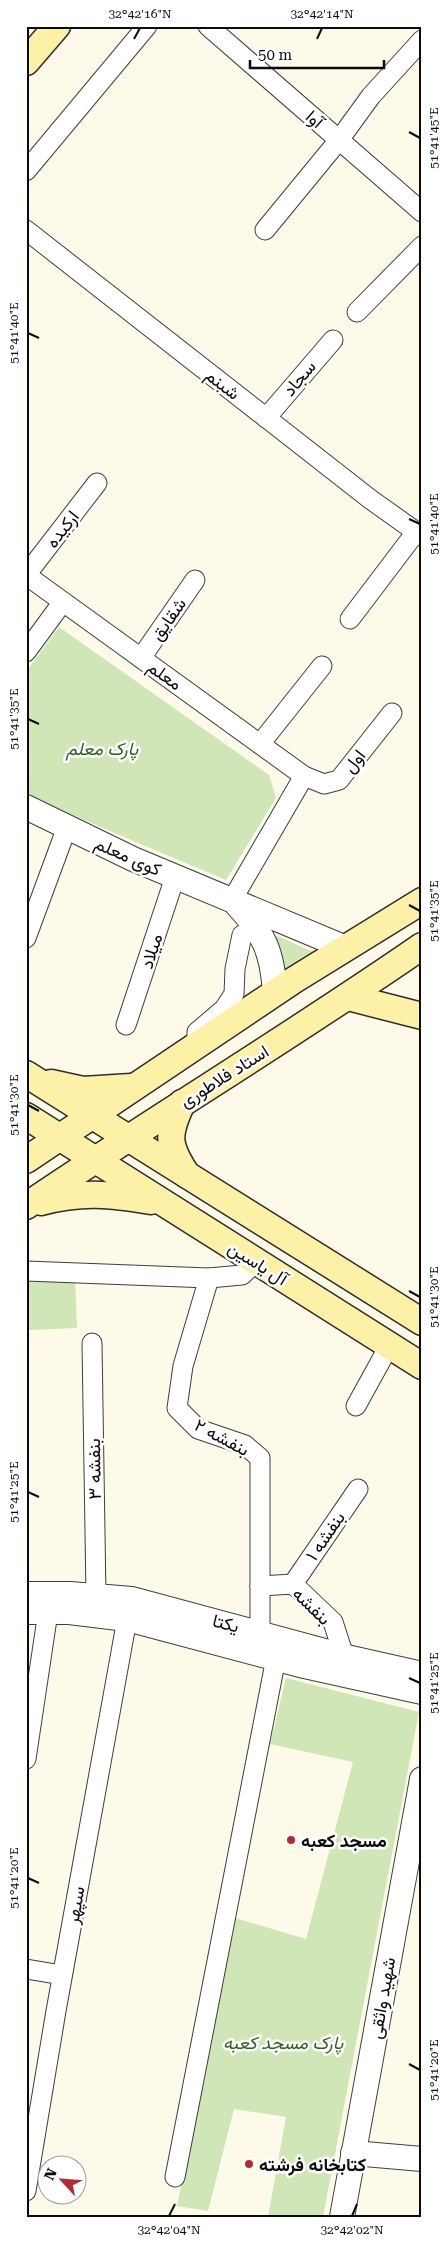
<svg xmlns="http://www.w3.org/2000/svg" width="448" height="2243" viewBox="0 0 448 2243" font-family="'Roboto Serif',Vazirmatn,serif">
<rect width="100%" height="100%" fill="#fefaea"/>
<!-- green -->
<g fill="#d0e6b6">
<polygon points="59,627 269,775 276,798 226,880 79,818 26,793 26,672"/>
<path d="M271,934C289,939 303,950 322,954L284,977L285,965Z"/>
<polygon points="75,1278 77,1328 28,1330 27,1280"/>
<polygon points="286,1678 419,1712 323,2217 268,2217 286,2117 234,2109 208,2211 177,2206 235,1918 306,1939 353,1762 270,1744"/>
</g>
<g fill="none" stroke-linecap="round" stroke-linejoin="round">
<defs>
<g id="minor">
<polyline points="208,26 422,212"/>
<polyline points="26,171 147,26"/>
<polyline points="26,230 370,499 422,536"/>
<polyline points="265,230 339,140 371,96 422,40"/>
<polyline points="357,312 422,246"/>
<polyline points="266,418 333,340"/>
<polyline points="97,483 26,575 304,776 324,784 339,780 392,713"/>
<polyline points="350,619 416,532"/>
<polyline points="26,652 62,603"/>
<polyline points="141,658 195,580"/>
<polyline points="260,744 322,666"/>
<polyline points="232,900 304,776"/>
<polyline points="26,938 67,827"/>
<polyline points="126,1025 175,877"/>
<polyline points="197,1045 197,1032 224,1009 234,994 235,969 242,935"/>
<polyline points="26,1271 209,1278 242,1275 256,1262"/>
<polyline points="209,1278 183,1366 177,1408 198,1429 245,1445 260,1458 260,1632"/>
<polyline points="92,1343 96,1596"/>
<polyline points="356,1406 389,1346"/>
<polyline points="293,1584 358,1489"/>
<polyline points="260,1586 293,1584 333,1622 344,1656"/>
<polyline points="26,1759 48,1612"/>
<polyline points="26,1969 62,1975"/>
<polyline points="175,2177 276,1658"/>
<polyline points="26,2191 56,2011 127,1619"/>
</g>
<g id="tertiary">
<polyline points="26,807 133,859 346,948"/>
<path d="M237,905C265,935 272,952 275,992"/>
<polyline points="26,1594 70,1594 132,1599 351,1658 422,1674"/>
<polyline points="26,1612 69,1612 127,1619 300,1665 422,1692"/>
<polyline points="353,2153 422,2159"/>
<polyline points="342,2217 422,1779"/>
</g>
<g id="secondary">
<polyline points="26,62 57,26"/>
<polyline points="348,997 422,1016"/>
<polyline points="26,1074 422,1322"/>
<polyline points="51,1083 83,1090 131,1087"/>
<path d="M182,1103C167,1135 167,1145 187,1175"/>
<polyline points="26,1116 422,1366"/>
<polyline points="26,1160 294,980 422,901"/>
<path d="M41,1202C81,1191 111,1194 151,1201"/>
<path d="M26,1206C157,1117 292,1036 422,946"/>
</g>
</defs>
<!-- minor casing -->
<use href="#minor" stroke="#3e3e3e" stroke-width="21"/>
<!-- tertiary casing -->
<use href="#tertiary" stroke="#3e3e3e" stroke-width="26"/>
<!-- secondary casing -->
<use href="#secondary" stroke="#2d2d2d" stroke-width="29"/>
<!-- minor -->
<use href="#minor" stroke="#fff" stroke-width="19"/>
<!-- tertiary -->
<use href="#tertiary" stroke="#fff" stroke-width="24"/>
<!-- secondary -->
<use href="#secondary" stroke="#fcf1a7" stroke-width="26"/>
</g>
<!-- ticks -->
<path fill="none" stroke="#0b0b0b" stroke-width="2" d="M134,39L140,28M317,39L322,28M409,132L420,138M28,333L39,338M409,519L420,524M28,719L39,724M409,905L420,911M28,1105L39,1111M409,1291L420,1297M28,1492L39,1497M409,1678L420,1683M28,1878L39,1883M409,2064L420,2070M169,2216L175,2204M352,2216L357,2204"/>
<!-- markers -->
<g fill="#b52933" stroke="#fff" stroke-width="2">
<circle cx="291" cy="1840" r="5"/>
<circle cx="249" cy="2164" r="5"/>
</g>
<g text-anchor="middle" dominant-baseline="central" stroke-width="5" stroke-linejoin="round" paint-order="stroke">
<!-- street labels -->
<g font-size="18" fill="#0b0b0b" stroke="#fff">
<text transform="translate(315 119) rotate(41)">آوا</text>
<text transform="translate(299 378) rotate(-50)">سجاد</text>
<text transform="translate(223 384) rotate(38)">شبنم</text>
<text transform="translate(62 529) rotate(-52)">ارکیده</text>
<text transform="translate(168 619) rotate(-55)">شقایق</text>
<text transform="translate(165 675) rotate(35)">معلم</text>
<text transform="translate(354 761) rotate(-52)">اول</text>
<text transform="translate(128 856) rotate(24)">کوی معلم</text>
<text transform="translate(151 951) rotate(-72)">میلاد</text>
<text transform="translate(224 1076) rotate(-32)">استاد فلاطوری</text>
<text transform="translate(258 1263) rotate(32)">آل یاسین</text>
<text transform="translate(222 1437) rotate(28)">بنفشه ۲</text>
<text transform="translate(94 1469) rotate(-91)">بنفشه ۳</text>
<text transform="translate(325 1536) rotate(-56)">بنفشه ۱</text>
<text transform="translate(312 1606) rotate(44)">بنفشه</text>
<text transform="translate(226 1623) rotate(14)">یکتا</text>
<text transform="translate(75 1905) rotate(-80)">سپهر</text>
<text transform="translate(382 1998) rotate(-80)">شهید واثقی</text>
</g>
<!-- park labels -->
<g font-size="18" font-style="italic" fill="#2d5f1f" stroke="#fff">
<text x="102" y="748">پارک معلم</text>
<text x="283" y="2042">پارک مسجد کعبه</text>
</g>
<!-- poi labels -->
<g font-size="18" font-weight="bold" fill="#0b0b0b" stroke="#fff" text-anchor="start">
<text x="301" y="1840">مسجد کعبه</text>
<text x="259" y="2164">کتابخانه فرشته</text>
</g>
</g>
<!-- border -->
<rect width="448" height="2243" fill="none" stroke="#ffffff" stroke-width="55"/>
<!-- north arrow -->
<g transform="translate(62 2180) rotate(296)"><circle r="24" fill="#ffffff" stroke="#9d9d9d"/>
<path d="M0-4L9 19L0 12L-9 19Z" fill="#b52933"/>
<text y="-8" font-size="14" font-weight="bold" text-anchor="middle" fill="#0b0b0b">N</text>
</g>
<!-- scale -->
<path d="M250 60v8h134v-8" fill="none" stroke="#0b0b0b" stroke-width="2.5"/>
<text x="258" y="60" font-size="15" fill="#0b0b0b" stroke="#ffffff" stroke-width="4" paint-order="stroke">50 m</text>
<rect x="28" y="28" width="392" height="2188" fill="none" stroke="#0b0b0b" stroke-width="2"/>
<g font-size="12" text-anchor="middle" fill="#0b0b0b">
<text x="140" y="18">32°42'16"N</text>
<text x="322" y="18">32°42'14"N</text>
<text transform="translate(434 138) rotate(-90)" y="4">51°41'45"E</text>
<text transform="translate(14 333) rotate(-90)" y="4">51°41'40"E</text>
<text transform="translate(434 524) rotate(-90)" y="4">51°41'40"E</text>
<text transform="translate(14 719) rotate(-90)" y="4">51°41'35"E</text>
<text transform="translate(434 911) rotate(-90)" y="4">51°41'35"E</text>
<text transform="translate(14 1105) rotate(-90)" y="4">51°41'30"E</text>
<text transform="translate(434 1297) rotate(-90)" y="4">51°41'30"E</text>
<text transform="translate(14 1492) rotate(-90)" y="4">51°41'25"E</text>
<text transform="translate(434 1683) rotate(-90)" y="4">51°41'25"E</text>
<text transform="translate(14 1878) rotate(-90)" y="4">51°41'20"E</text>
<text transform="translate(434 2070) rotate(-90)" y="4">51°41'20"E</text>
<text x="169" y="2234">32°42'04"N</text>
<text x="352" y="2234">32°42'02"N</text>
</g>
</svg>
